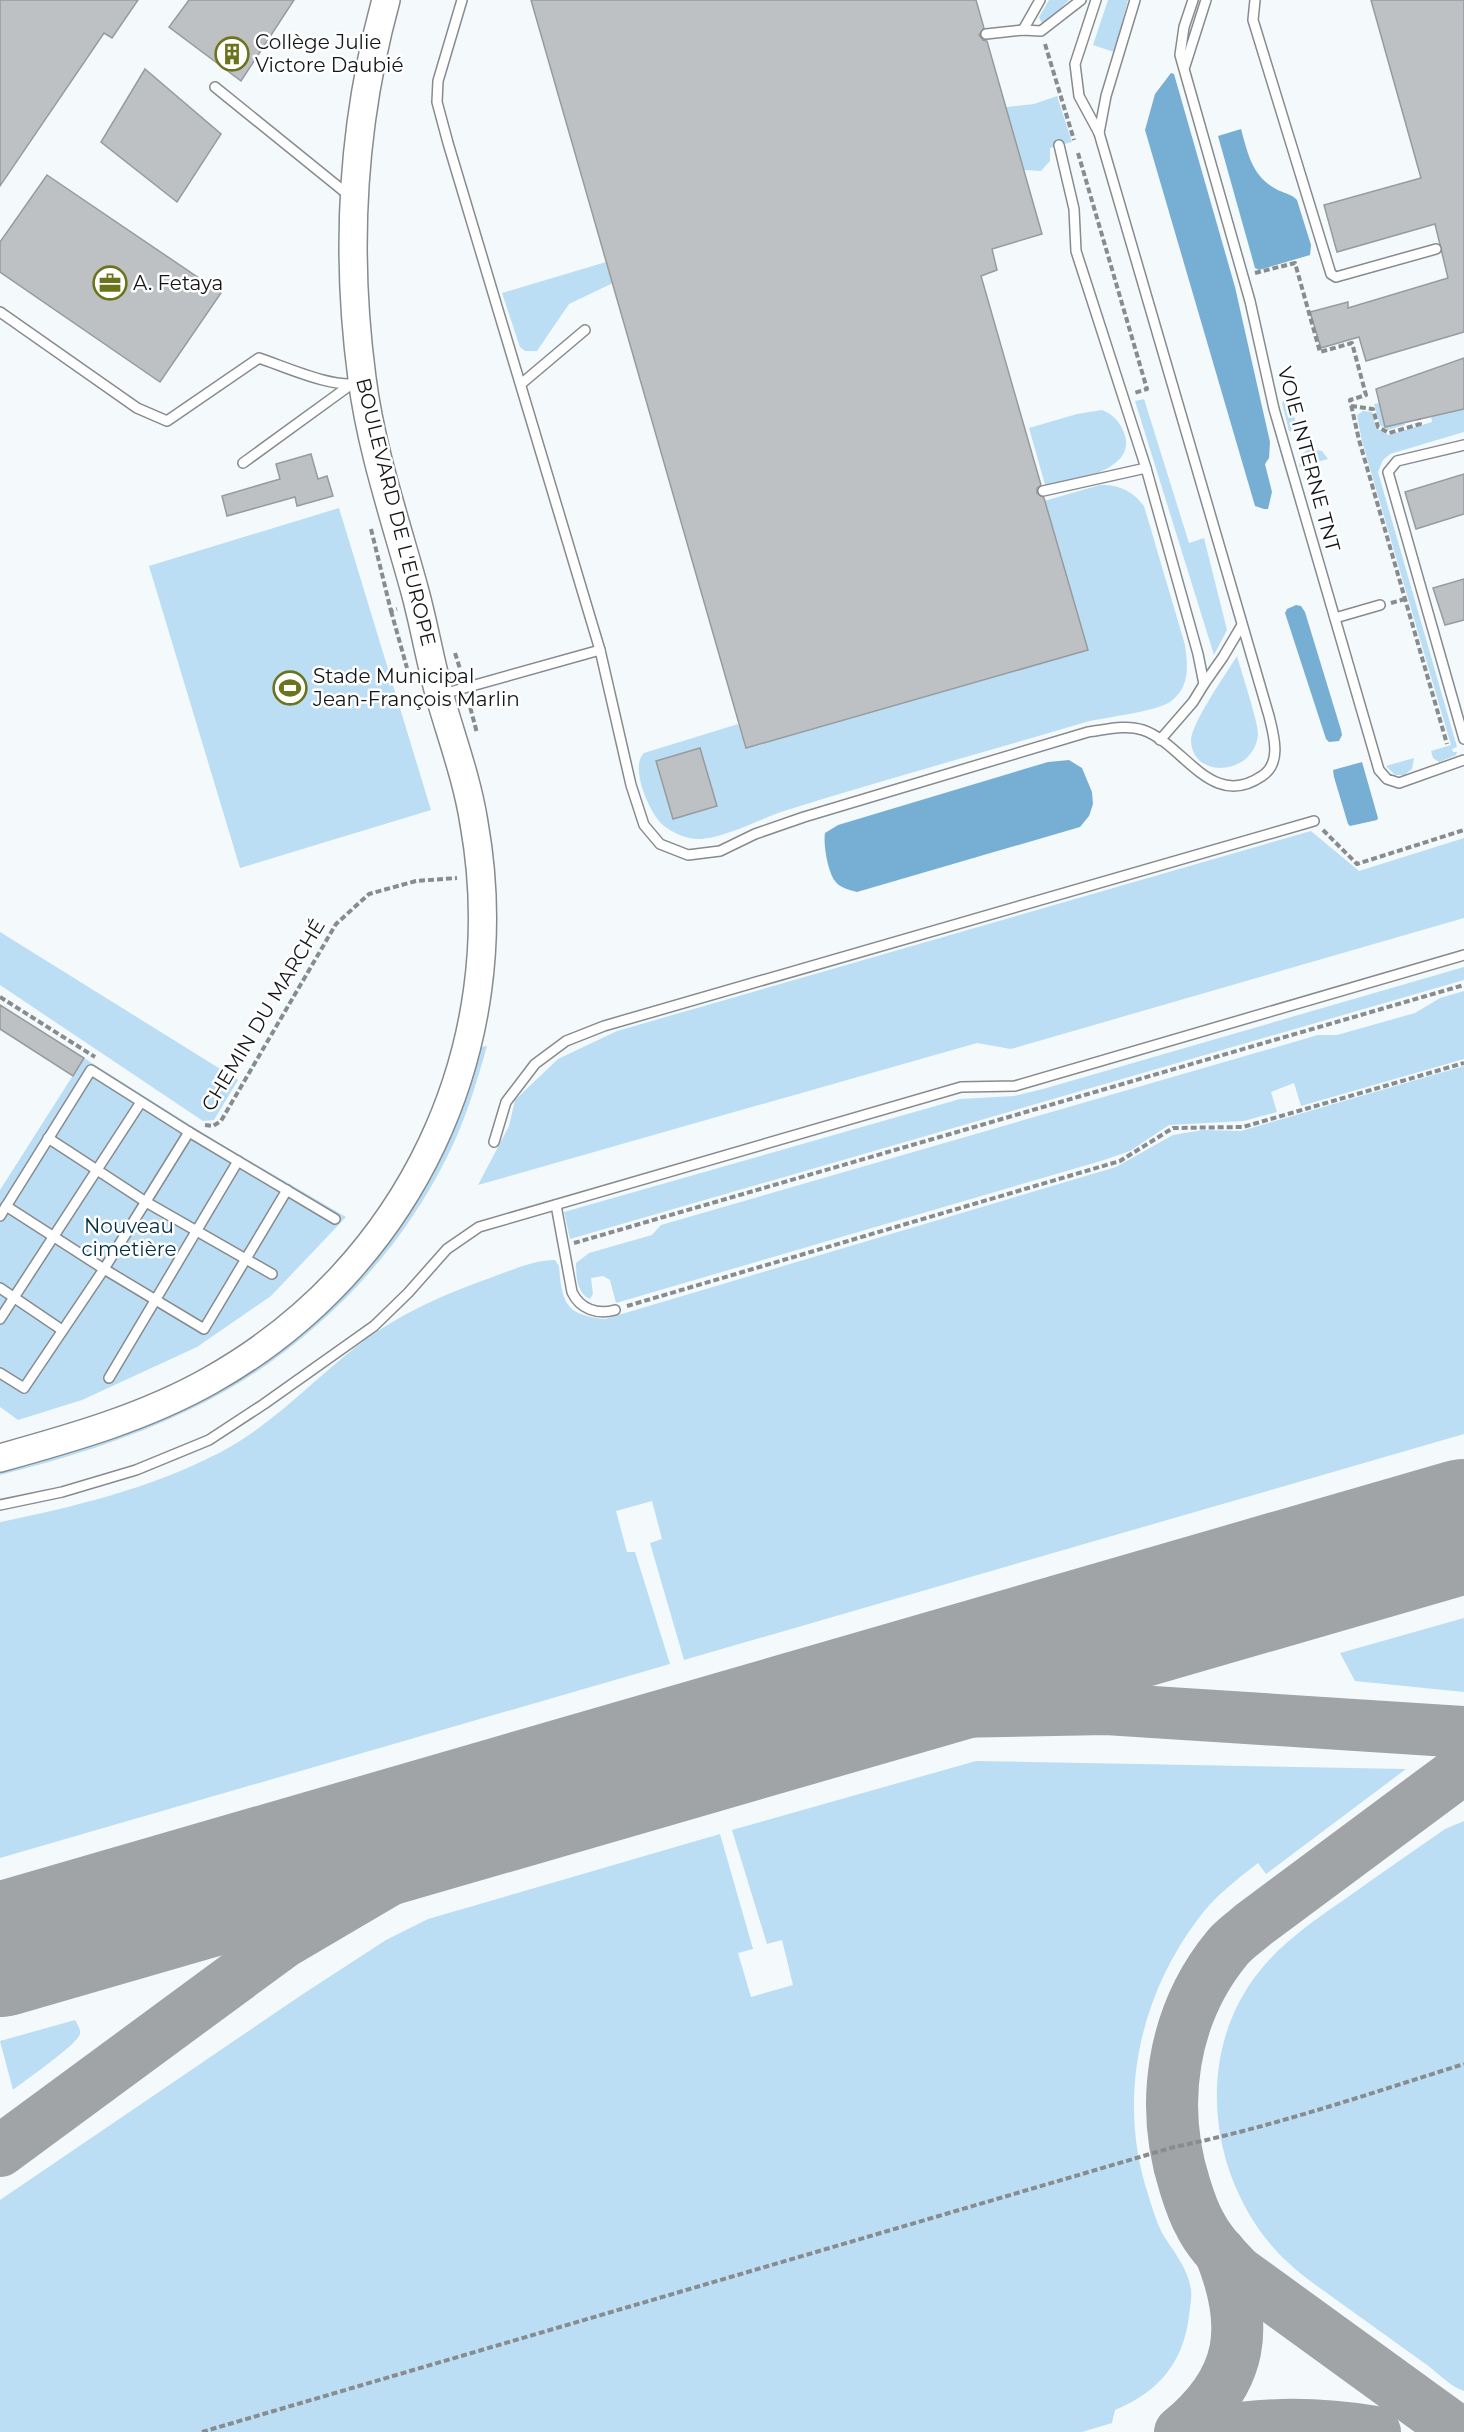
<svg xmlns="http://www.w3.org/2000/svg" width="1464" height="2432" viewBox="0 0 1464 2432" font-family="Montserrat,sans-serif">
<rect width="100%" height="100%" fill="#f4f9fc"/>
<!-- green -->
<g fill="#bbdef5" fill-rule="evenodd">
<polygon points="1049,0 1069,0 1043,26 1039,17"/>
<polygon points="1108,0 1128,0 1114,52 1093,45"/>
<polygon points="1057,96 1072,142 1050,148 1050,161 1041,171 1024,170 1006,107 1034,104"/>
<polygon points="606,262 613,283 569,304 537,351 525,351 520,347 502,293"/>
<polygon points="1144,399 1189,543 1204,538 1227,630 1214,655 1135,401"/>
<polygon points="1285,399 1289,413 1293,413 1298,429 1296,432 1289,431 1282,403"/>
<polygon points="1379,403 1386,427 1404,422 1405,425 1388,430 1380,425 1374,404"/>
<polygon points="1464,409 1464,432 1390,454 1383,460 1378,472 1457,747 1452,749 1453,752 1457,752 1456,755 1439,762 1433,758 1431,751 1451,745 1362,441 1357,415 1363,411 1372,412 1376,428 1389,435 1432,422 1431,416"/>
<path d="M1102,410C1113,414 1120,422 1124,433C1139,471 1070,481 1046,488L1029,428L1077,414Z"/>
<polygon points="1309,449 1322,451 1328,459 1299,467 1302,454"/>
<path d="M1100,485C1118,484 1133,491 1144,506L1185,645C1188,666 1190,688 1170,702C1154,712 1106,717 1086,722C1071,726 1057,731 1042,735C956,760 870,784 784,811C760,819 722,839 698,839C687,839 673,833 664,826C650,815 629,767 644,753L738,724L746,748L1088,650L1044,501ZM700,749L717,806L673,819L656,761Z"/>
<polygon points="339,508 431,810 240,868 149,566"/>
<path d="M1237,656C1241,671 1259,724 1258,735C1253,777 1191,779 1191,740C1192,722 1226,674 1237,656Z"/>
<polygon points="1414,758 1412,769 1404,775 1395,775 1386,766"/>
<polygon points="1311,831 1359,871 1464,838 1464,918 1011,1049 977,1043 478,1185 509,1126 515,1100 558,1059 617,1031"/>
<polygon points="0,932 238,1080 214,1120 203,1121 0,985"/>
<polygon points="1464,967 1464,980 570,1239 564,1212 960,1099 1014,1096 1043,1089"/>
<path d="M1464,991V1059L1301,1106L1294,1083L1271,1092L1277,1112L1244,1121L1169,1125L1130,1151L1104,1160L616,1303L610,1280L603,1276L591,1278L593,1294L590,1299C577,1294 576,1276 576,1263L589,1253L652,1235L661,1225L1318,1035H1337L1415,1013L1440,998Z"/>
<path d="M487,1046C476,1085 464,1125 445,1161C391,1268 297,1359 189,1410C129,1439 64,1459 0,1475V1469L236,1377L437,1161L459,1114L480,1047Z"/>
<polygon points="84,1058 214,1140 346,1217 271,1296 197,1347 82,1400 18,1420 0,1407 0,1190"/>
<path d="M1464,1066V1434L684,1660L650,1543L662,1539L652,1501L616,1511L627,1552H635L670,1664L0,1858V1522C73,1507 149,1489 217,1454C270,1427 310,1383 357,1346C397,1315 442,1295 490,1278C510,1271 533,1260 555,1260L559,1266C562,1304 566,1315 605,1319L1116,1167L1173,1135L1203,1130L1241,1131Z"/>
<polygon points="1464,1618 1464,1692 1355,1681 1340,1653"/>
<path d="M976,1761L1406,1769L1266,1874L1258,1863C1236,1880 1214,1897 1198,1919C1139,1997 1117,2100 1148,2194C1152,2207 1156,2221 1162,2233C1171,2248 1187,2267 1190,2285C1193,2294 1190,2306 1189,2316C1183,2364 1158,2392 1115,2410L1112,2423L1082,2432H0V2200L303,1994L386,1940L428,1919L720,1834L753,1949L738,1953L751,1997L793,1985L782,1940L767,1944L732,1830Z"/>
<path d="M1464,1821V2391C1451,2387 1438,2373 1427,2365C1395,2342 1363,2319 1331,2296C1311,2282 1288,2265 1272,2246C1208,2171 1195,2053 1258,1973C1282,1942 1316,1919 1348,1897C1380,1874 1413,1851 1445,1829Z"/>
<path d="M75,2020C77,2024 81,2029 80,2034C77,2045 24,2081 13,2090L0,2041Z"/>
</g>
<!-- water -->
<g fill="#77afd4">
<polygon points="1171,73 1174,74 1235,287 1270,442 1269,458 1265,464 1272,492 1268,509 1264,509 1255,506 1145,130 1155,94"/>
<path d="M1241,129C1248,154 1252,176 1276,189C1283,193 1292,194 1297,200L1311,245L1310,255L1259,270L1255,268L1218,136Z"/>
<polygon points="1296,605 1301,606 1305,612 1341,730 1342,735 1339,741 1329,742 1326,739 1285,613 1287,609"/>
<path d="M1069,760L1082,768L1092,792L1093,804L1089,816L1080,827L857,892C850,890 840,888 835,881C828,872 823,844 825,833L838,825L1048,762Z"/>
<polygon points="1362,762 1378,818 1377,820 1350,826 1348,824 1334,777 1333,770"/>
</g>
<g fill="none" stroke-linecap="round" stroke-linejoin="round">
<!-- taxiway -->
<g stroke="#a0a4a6" stroke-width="52">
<polyline points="0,2151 284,1942 403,1872 518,1817 695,1749 813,1729 952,1712 1106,1709 1464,1732"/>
<path d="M1180,2432C1244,2380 1250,2326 1220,2252"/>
<path d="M1215,2432C1268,2422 1322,2423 1375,2432"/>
<path d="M1459,2432L1237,2271C1223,2256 1209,2242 1200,2224C1193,2212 1189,2199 1185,2186C1159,2105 1172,2015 1227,1948C1234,1939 1245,1932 1254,1924L1464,1768"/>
</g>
<!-- runway -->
<polyline stroke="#a0a4a6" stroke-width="134" points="0,1950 1464,1526"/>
</g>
<!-- building -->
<g fill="#bdc1c4" stroke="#979b9e" stroke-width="1.5">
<polygon points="0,0 138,0 112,38 104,33 0,186"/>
<polygon points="189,0 294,0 241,81 169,27"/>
<polygon points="531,0 976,0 984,28 979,35 983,40 987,41 1042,234 992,249 997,270 981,276 1041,485 1037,488 1037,493 1044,498 1088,650 746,748"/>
<polygon points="1371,0 1464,0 1464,332 1366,361 1359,337 1321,348 1310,312 1348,302 1348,308 1448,278 1435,224 1337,252 1324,205 1421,178"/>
<polygon points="145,69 221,134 177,202 101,142"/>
<polygon points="47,175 221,293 160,382 0,272 0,242"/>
<polygon points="1464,358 1464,409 1385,427 1376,389"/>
<polygon points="311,454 318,479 327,476 333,496 297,506 295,497 227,516 222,496 280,479 276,464"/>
<polygon points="1464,474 1464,514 1416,529 1405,492"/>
<polygon points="1464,579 1464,620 1445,625 1433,588"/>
<polygon points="700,748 717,806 673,819 656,761"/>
<polygon points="0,1005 84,1058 73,1076 0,1029"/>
</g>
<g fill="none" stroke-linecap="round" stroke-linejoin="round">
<defs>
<g id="service">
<path d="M462,0L438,81L437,102L448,143L600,650L631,785L644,825L660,844L688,855L720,851L755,834L804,817L1088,732C1105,730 1125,724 1143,730C1184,744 1211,811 1262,776C1282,763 1274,736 1269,716L1099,133L1079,96L1075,64L1096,0"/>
<polyline points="1193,0 1184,27 1180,55 1250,301 1274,409 1379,770 1387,779 1399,783 1464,760"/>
<polyline points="1255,0 1253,20 1331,274 1336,277 1436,249"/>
<polyline points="1023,30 1040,0"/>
<polyline points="986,34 1023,30 1041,31 1081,0"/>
<polyline points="1185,66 1206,0"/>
<polyline points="215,87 351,197"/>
<polyline points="1099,133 1106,96 1135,0"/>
<polyline points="1059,145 1074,209 1076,251 1146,468 1198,654 1204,684 1193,702 1160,740"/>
<path d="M0,312L137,408L167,421L259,358C286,367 333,389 360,383"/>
<polyline points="521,384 585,330"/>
<polyline points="1464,445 1397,461 1388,472 1464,739"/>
<polyline points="243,463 349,386"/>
<polyline points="1043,491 1146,468"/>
<polyline points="1335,618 1380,605"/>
<polyline points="1204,684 1223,657 1242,625"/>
<polyline points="443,694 600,650"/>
<polyline points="189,1132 335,1219"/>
<polyline points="48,1138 146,1202 272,1274"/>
<polyline points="494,1142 506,1102 535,1064 566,1041 604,1026 1314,821"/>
<path d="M556,1205L572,1292C580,1309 597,1315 615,1310"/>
<polyline points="6,1206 104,1269 204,1329 287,1190"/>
<polyline points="0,1216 91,1070 189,1132 104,1269 24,1388 0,1373"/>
<polyline points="0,1288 62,1330"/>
<polyline points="0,1319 141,1102"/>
<polyline points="109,1378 238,1161"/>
<polyline points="0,1505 62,1492 136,1470 209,1440 264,1404 374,1326 408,1293 447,1249 479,1227 961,1087 1015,1086 1464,955"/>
</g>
<path id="secondary" d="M0,1458C72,1438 146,1417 211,1380C410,1268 514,1047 474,823C467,779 452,739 440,697C430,661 424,624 414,588C395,519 371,449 362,378C345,251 352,124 386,0"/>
</defs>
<!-- service casing -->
<use href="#service" stroke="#878b8e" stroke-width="12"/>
<!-- secondary casing -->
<use href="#secondary" stroke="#878b8e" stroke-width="30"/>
<!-- path -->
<g stroke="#888c8e" stroke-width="4" stroke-dasharray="6 3" stroke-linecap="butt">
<polyline points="1045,44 1074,140"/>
<polyline points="1078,153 1147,389 1134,393"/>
<polyline points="1255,273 1295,263 1320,352 1352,343 1366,395 1350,400 1359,440 1447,744"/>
<polyline points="1351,406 1373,409 1378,427 1389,433 1420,424 1419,419"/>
<polyline points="371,529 391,611 397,609"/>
<polyline points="1391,603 1405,599"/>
<polyline points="391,611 407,668"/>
<polyline points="455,653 462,675"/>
<polyline points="468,699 477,733"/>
<polyline points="1323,830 1357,864 1464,830"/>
<polyline points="0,997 95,1057"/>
<polyline points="205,1125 213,1126 221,1121 336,924 369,894 416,881 457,878"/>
<polyline points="574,1243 1464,985"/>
<polyline points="627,1306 1120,1161 1173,1128 1243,1127 1464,1063"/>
<path d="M202,2432L1174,2147C1273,2127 1368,2094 1464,2064"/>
</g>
<!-- service -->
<use href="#service" stroke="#fff" stroke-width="9"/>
<!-- secondary -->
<use href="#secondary" stroke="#fff" stroke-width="27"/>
</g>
<!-- icons -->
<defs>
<symbol id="building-ring" viewBox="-11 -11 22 22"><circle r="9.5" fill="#fff" stroke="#6b741d" stroke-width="1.5"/><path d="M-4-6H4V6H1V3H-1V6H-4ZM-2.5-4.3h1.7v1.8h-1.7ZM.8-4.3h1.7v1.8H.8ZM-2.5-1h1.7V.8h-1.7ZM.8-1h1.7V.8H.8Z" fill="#6b741d"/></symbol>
<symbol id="office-ring" viewBox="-11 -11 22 22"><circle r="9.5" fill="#fff" stroke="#6b741d" stroke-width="1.5"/><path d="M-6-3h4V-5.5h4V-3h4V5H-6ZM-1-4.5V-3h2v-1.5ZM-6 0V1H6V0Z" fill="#6b741d"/></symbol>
<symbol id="stadium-ring" viewBox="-11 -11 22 22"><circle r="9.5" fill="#fff" stroke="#6b741d" stroke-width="1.5"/><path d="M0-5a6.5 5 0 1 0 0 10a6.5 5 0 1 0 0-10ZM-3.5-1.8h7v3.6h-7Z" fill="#6b741d"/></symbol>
</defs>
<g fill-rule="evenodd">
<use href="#building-ring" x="213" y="35" width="38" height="38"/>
<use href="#office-ring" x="91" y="264" width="38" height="38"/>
<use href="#stadium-ring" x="271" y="669" width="38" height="38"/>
</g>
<g text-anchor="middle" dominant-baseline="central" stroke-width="5" stroke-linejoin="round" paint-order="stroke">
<!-- poi labels -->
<g font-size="20" fill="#141617" stroke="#fff" text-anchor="start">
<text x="255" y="42">Collège Julie<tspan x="255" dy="23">Victore Daubié</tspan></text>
<text x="133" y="283">A. Fetaya</text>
<text x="313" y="676">Stade Municipal<tspan x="313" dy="23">Jean-François Marlin</tspan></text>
</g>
<!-- street labels -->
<g font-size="20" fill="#141617" stroke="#fff">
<text transform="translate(1309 459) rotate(75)">VOIE INTERNE TNT</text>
<text transform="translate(396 512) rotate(76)">BOULEVARD DE L'EUROPE</text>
<text transform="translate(263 1015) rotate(-59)">CHEMIN DU MARCHÉ</text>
</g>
<!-- park labels -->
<g font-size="20" fill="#002f48" stroke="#fff">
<text x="129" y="1226">Nouveau<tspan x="129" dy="23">cimetière</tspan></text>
</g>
</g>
</svg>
